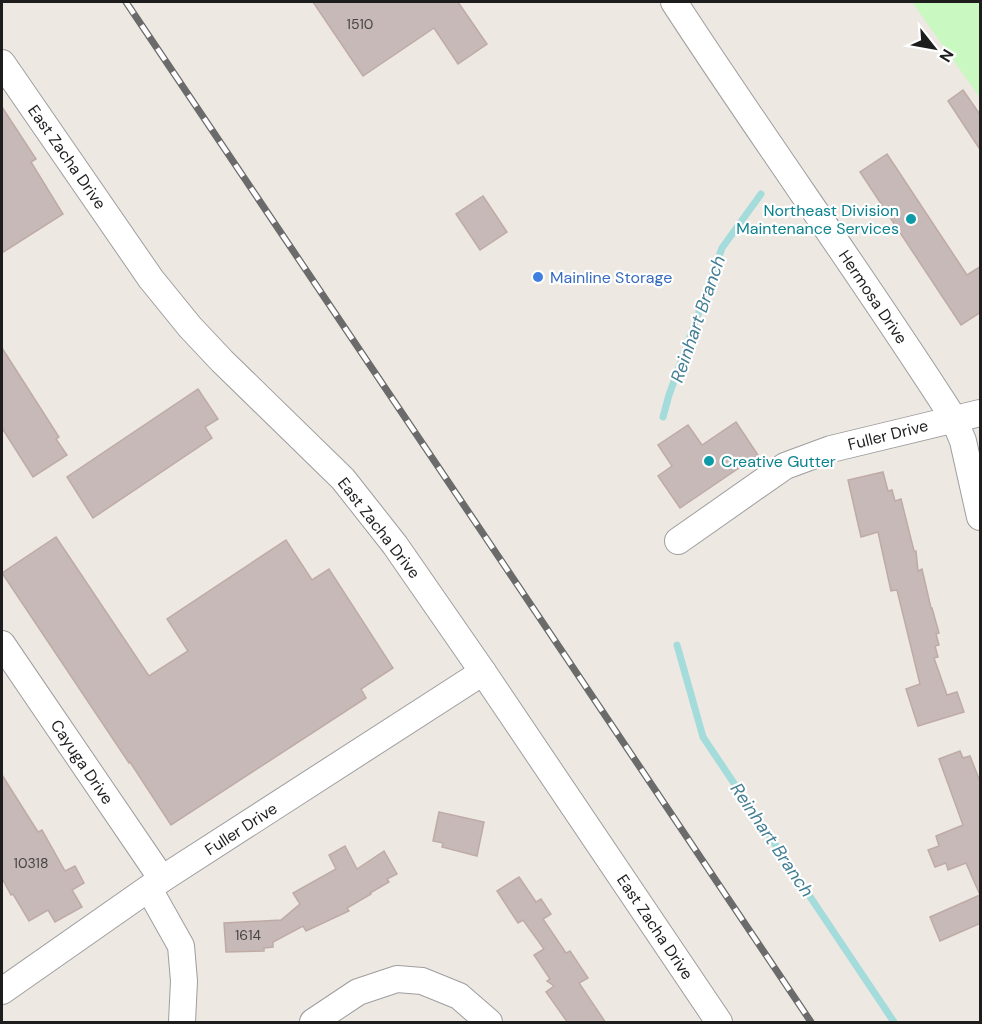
<svg xmlns="http://www.w3.org/2000/svg" width="982" height="1024" viewBox="0 0 982 1024" font-family="'DM Sans',sans-serif">
<rect width="100%" height="100%" fill="#eee8e3"/>
<!-- park -->
<polygon fill="#c9f8c1" points="912,2 980,2 980,98"/>
<g fill="none" stroke-linecap="round" stroke-linejoin="round">
<!-- stream -->
<g stroke="#a4dbdb" stroke-width="7">
<polyline points="663,417 669,395 722,248 761,194"/>
<polyline points="677,645 703,737 894,1022"/>
</g>
</g>
<!-- building -->
<g fill="#c6b9b7" stroke="#bfaba6" stroke-width="1.5">
<polygon points="313,2 458,2 487,44 458,64 434,28 363,76"/>
<polygon points="963,90 981,116 981,151 948,101"/>
<polygon points="2,107 36,159 31,162 63,214 2,253"/>
<polygon points="887,154 967,275 981,266 981,312 961,325 860,172"/>
<polygon points="483,196 507,232 480,250 456,214"/>
<polygon points="2,348 59,437 56,439 67,455 33,477 2,428"/>
<polygon points="198,389 218,419 205,427 212,438 93,518 67,477"/>
<polygon points="736,422 758,455 680,508 658,476 672,466 658,445 688,425 702,445"/>
<polygon points="883,472 888,491 892,490 895,501 901,499 914,551 916,551 918,571 922,569 931,608 932,608 939,633 936,634 939,645 935,646 938,657 934,658 947,695 957,692 964,712 918,726 906,689 920,684 897,590 891,591 878,532 861,537 848,480"/>
<polygon points="56,537 149,676 188,651 167,619 286,540 312,580 329,569 393,668 361,689 366,698 171,825 130,762 129,763 2,573"/>
<polygon points="960,751 963,758 970,756 981,784 981,923 940,941 930,917 980,895 966,863 948,870 946,863 935,867 928,850 939,846 936,836 963,825 939,759"/>
<polygon points="2,775 38,832 42,830 65,871 75,866 84,883 72,890 82,907 55,922 48,910 29,921 13,894 11,895 2,878"/>
<polygon points="439,812 484,822 477,856 442,847 443,843 433,841"/>
<polygon points="345,846 357,869 384,851 397,874 387,879 389,882 370,893 371,894 347,908 349,911 306,931 303,926 273,942 273,947 264,948 264,951 226,952 224,923 281,920 300,904 293,893 336,869 329,855"/>
<polygon points="519,877 536,902 541,899 551,914 543,919 566,953 570,951 588,978 579,983 606,1023 568,1023 546,992 554,986 547,981 550,979 534,955 544,949 523,920 518,923 497,891"/>
</g>
<g fill="none" stroke-linecap="round" stroke-linejoin="round">
<defs>
<g id="street">
<path d="M674,2C765,142 864,278 954,419L963,441L980,517"/>
<polyline points="2,63 151,279 190,327 222,361 343,479 395,545 483,672 719,1022"/>
<polyline points="678,541 785,466 831,449 980,413"/>
<polyline points="2,644 162,879"/>
<polyline points="149,889 181,946 184,981 182,1022"/>
<polyline points="2,991 162,879 483,672"/>
<polyline points="313,1022 358,992 397,979 422,981 459,996 489,1022"/>
</g>
</defs>
<!-- street casing -->
<use href="#street" stroke="#9e9e9e" stroke-width="28"/>
<!-- street -->
<use href="#street" stroke="#fff" stroke-width="26"/>
<defs>
<polyline id="rail" points="126,2 811,1022"/>
</defs>
<!-- rail casing -->
<use href="#rail" stroke="#6b6b6b" stroke-width="7"/>
<!-- rail -->
<use href="#rail" stroke="#fff" stroke-width="4.5" stroke-dasharray="14" stroke-linecap="butt"/>
</g>
<!-- markers -->
<g fill="#0f9aa8" stroke="#fff" stroke-width="2">
<circle cx="911" cy="219" r="6"/>
<circle cx="709" cy="461" r="6"/>
</g>
<circle fill="#3f7fe0" stroke="#fff" stroke-width="2" cx="538" cy="277" r="6"/>
<g text-anchor="middle" dominant-baseline="central" stroke-width="4.5" stroke-linejoin="round" paint-order="stroke">
<!-- number labels -->
<g font-size="14" fill="#474444">
<text x="360" y="24">1510</text>
<text x="31" y="863">10318</text>
<text x="248" y="935">1614</text>
</g>
<!-- street labels -->
<g font-size="16" fill="#1d1d1d" stroke="#fff">
<text transform="translate(67 157) rotate(55)">East Zacha Drive</text>
<text transform="translate(873 297) rotate(56)">Hermosa Drive</text>
<text transform="translate(888 435) rotate(-14)">Fuller Drive</text>
<text transform="translate(379 528) rotate(52)">East Zacha Drive</text>
<text transform="translate(82 762) rotate(56)">Cayuga Drive</text>
<text transform="translate(241 829) rotate(-33)">Fuller Drive</text>
<text transform="translate(655 927) rotate(56)">East Zacha Drive</text>
</g>
<!-- culture labels -->
<g font-size="16" fill="#0d838f" stroke="#fff" text-anchor="end">
<text x="899" y="210">Northeast Division<tspan x="899" dy="18">Maintenance Services</tspan></text>
<text x="721" y="461" text-anchor="start">Creative Gutter</text>
</g>
<!-- shop labels -->
<g font-size="16" fill="#366cbe" stroke="#fff" text-anchor="start">
<text x="550" y="277">Mainline Storage</text>
</g>
<!-- water labels -->
<g font-size="18" font-style="italic" fill="#437e94" stroke="#fff">
<text transform="translate(698 319) rotate(-71)">Reinhart Branch</text>
<text transform="translate(772 840) rotate(56)">Reinhart Branch</text>
</g>
</g>
<!-- border -->
<rect width="982" height="1024" fill="none" stroke="#1d1d1d" stroke-width="6"/>
<!-- north arrow -->
<g transform="translate(934 48) rotate(121)" stroke="#ffffff" stroke-width="4.5" paint-order="stroke">
<path d="M0-4.5L10 22L0 15L-10 22Z" fill="#1d1d1d"/>
<text y="-9" font-size="16" font-weight="bold" text-anchor="middle" fill="#1d1d1d">N</text>
</g>
</svg>
